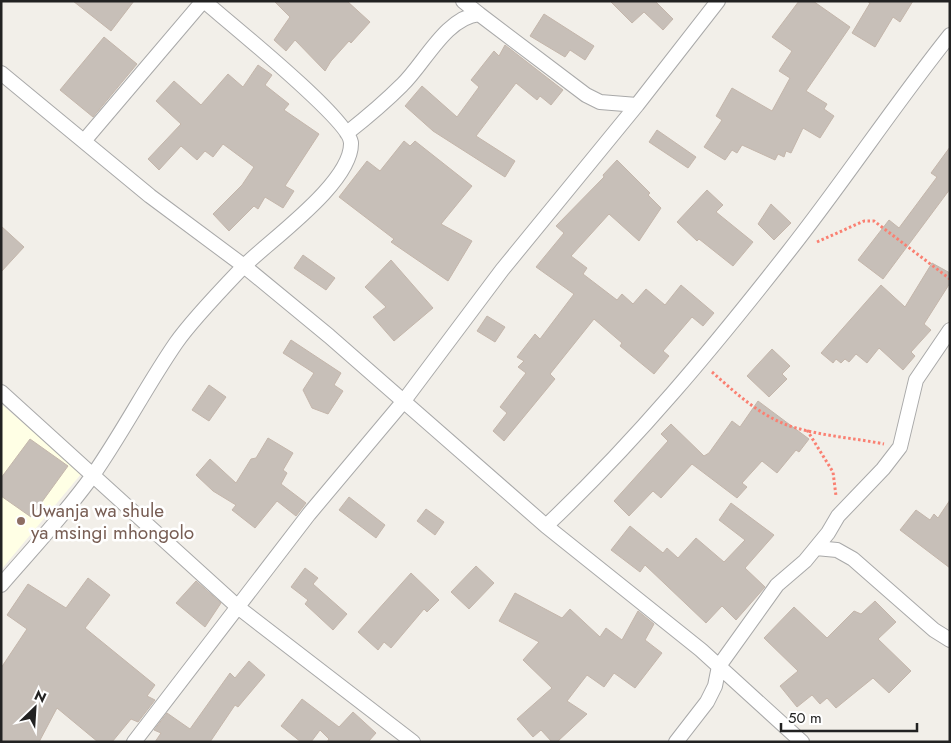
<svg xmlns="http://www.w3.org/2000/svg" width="951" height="743" font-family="Jost,sans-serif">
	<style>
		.education { fill: #ffffe5 }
		.building { fill: #c7bfb8; stroke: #c4b6ab }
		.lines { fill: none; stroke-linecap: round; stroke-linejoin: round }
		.minor-casing { stroke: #a9a9a9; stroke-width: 16 }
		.path { stroke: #fa8072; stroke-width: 3; stroke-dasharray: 2.5 2.5; stroke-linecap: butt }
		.minor { stroke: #fff; stroke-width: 14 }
		.education-dot { fill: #8d6e63; stroke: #fff; stroke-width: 2 }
		.labels { text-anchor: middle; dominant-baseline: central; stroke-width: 5; stroke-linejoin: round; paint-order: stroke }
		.education-label { font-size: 19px; fill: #785e54; stroke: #fff; text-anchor: start }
	</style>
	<rect width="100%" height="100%" fill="#f2efe9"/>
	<!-- education -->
	<path class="education" d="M 1,404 L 82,473 L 1,570 Z"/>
	<!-- building -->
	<path class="building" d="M 73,1 L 134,1 L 111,31 Z
		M 274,1 L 347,1 L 370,22 L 351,43 L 349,41 L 331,61 L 325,71 L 295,40 L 286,51 L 274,40 L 290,17 Z
		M 610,1 L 655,1 L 673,19 L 663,30 L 644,12 L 632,23 Z
		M 799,1 L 813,1 L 850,27 L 806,91 L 827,104 L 824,109 L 834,116 L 820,138 L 803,128 L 791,153 L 786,151 L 784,157 L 778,154 L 775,160 L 742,145 L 737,153 L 732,150 L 725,160 L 704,147 L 722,120 L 716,116 L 732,88 L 772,111 L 790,78 L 779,71 L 792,51 L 772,37 Z
		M 867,1 L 913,1 L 900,22 L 893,17 L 875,47 L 852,33 L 870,3 Z
		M 544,14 L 594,46 L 585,60 L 570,50 L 565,57 L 530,36 Z
		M 104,37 L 137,64 L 93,117 L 60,90 Z
		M 505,45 L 563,90 L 551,105 L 540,96 L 537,100 L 516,83 L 476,136 L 515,161 L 505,177 L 433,131 L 405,106 L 422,86 L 457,117 L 479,87 L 471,80 L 494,51 L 499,56 Z
		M 258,65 L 272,75 L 265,85 L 289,104 L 284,110 L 319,134 L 285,186 L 294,191 L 283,208 L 265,197 L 258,209 L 254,206 L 229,231 L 213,214 L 242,185 L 254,167 L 223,144 L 213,157 L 205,151 L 197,160 L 181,146 L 159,170 L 148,159 L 181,124 L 156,101 L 174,81 L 201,105 L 228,74 L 243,87 Z
		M 657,130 L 696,157 L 688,168 L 649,142 Z
		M 404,141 L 410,146 L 415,141 L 472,186 L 441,224 L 472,241 L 448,281 L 391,242 L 394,239 L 339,197 L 367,161 L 380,171 Z
		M 950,147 L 950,189 L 883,279 L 858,260 L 889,220 L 899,228 L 937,177 L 931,173 Z
		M 617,160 L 650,193 L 648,195 L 661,208 L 639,241 L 609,214 L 571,256 L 587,268 L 583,274 L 617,300 L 622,294 L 633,304 L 646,289 L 665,305 L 681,285 L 714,313 L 703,326 L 692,317 L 663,351 L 669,356 L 654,374 L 620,346 L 622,343 L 594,319 L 550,374 L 555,379 L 504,441 L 493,431 L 507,413 L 500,407 L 526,373 L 518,367 L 524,361 L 517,357 L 535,334 L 540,339 L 574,294 L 536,267 L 564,233 L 556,226 L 604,177 L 603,175 Z
		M 707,190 L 723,205 L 716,212 L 753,242 L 733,266 L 699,239 L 697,241 L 677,222 Z
		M 771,204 L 791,223 L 774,240 L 758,224 Z
		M 1,226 L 24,247 L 1,272 Z
		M 303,255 L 335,278 L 326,290 L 294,268 Z
		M 391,260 L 433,308 L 394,341 L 373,317 L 386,307 L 365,287 Z
		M 932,263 L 950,273 L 950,283 L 924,324 L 931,330 L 911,352 L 915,356 L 903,370 L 879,348 L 867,363 L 856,354 L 849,362 L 845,359 L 841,363 L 836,359 L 833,363 L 821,353 L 881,285 L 905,307 Z
		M 487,316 L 505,327 L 495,342 L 477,331 Z
		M 291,340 L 341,373 L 334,385 L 343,391 L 328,414 L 312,408 L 303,390 L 314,373 L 283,353 Z
		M 772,349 L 790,366 L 782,374 L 787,379 L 769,397 L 747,376 Z
		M 209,385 L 226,397 L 209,421 L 192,410 Z
		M 758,401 L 809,439 L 799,452 L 796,450 L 777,473 L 762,461 L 742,483 L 747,487 L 737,498 L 692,464 L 661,498 L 653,491 L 629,516 L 614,501 L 668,441 L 661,434 L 671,424 L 704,456 L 709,453 L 732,421 L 740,427 Z
		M 268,438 L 293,453 L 283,470 L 287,473 L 281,484 L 306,503 L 296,516 L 277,501 L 255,528 L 232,510 L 236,505 L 213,491 L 196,475 L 210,459 L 236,483 L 251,459 L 256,458 Z
		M 30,439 L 68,466 L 31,517 L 1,496 L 1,478 Z
		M 349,497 L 385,525 L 376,538 L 339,510 Z
		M 950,500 L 950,568 L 900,530 L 916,510 L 930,520 L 934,514 L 938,518 Z
		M 731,503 L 774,535 L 745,568 L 765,587 L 736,620 L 722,606 L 706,623 L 645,565 L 640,572 L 611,550 L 630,526 L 663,553 L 667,548 L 678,558 L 696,538 L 724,562 L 745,540 L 719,520 Z
		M 426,509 L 444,522 L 435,535 L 417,521 Z
		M 476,566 L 494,583 L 469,609 L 451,592 Z
		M 305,568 L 318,578 L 313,584 L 347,614 L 333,630 L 305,604 L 308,600 L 291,587 Z
		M 411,573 L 439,600 L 427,612 L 424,609 L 391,648 L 384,642 L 378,650 L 358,632 Z
		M 88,578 L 110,595 L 85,628 L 155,685 L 147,696 L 155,700 L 138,722 L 131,719 L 112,742 L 98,742 L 57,708 L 39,742 L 1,742 L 1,668 L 27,629 L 7,615 L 28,584 L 66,608 Z
		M 196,581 L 221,603 L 205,627 L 176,603 Z
		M 515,593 L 562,618 L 570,609 L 600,637 L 606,628 L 622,640 L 638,611 L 654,624 L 645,640 L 662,653 L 635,688 L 614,673 L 604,687 L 587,675 L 567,701 L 587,714 L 557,742 L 552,742 L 541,730 L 533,737 L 517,719 L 552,688 L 523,660 L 539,642 L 499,621 Z
		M 875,601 L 896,622 L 878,639 L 911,671 L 889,693 L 873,678 L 836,708 L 827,698 L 820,704 L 812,695 L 797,707 L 780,686 L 798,671 L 764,638 L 794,607 L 827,638 L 854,611 L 861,614 Z
		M 249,661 L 265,675 L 238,707 L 235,705 L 210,742 L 155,742 L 161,733 L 154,730 L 167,713 L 190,729 L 230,673 L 235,678 Z
		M 302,699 L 339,727 L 353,712 L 376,733 L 368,742 L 327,742 L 329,739 L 320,730 L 311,742 L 301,742 L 281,726 Z"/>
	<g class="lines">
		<!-- minor casing -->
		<g class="minor-casing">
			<path id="minor" d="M 463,1 L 479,14
				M 1,73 L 150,196 L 244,266 L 329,336 L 546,526 L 701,650 L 802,742
				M 347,133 C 366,118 385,102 402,85 C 425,63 445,18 479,14 L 586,95 L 600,102 L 637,105
				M 84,141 L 203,1
				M 1,392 L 239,608 L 413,742
				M 546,526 C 636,441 713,348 789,251 C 845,180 894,105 950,35
				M 816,548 L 837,550 L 853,559 L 934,630 L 950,640
				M 1,585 C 32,549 66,513 93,475 C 123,432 147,385 176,343 C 192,320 223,288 243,267 C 270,240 352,183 351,143 C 350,120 227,21 204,1
				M 134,742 L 309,514 L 403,402 L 502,270 L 637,105 L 718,1
				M 676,742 L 707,702 L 715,686 L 719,666 L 777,585 L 805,561 L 828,533 L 838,516 L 883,469 L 900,447 L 916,380 L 950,330"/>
		</g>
		<!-- path -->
		<path class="path" d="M 817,242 L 864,221 L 874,221 L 950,279
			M 712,372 C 737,394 761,417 793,427 C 822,436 854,438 884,444
			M 807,430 L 833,472 L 836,496"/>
		<!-- minor -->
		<use href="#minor" class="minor"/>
	</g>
	<!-- markers -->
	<circle class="education-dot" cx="21" cy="521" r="5"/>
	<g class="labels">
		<!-- education labels -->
		<g class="education-label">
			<text x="31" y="510">Uwanja wa shule<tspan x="31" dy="22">ya msingi mhongolo</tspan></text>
		</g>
	</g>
	<!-- border -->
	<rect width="951" height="743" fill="none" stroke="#222222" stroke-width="5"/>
	<!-- north arrow -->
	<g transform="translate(35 708) rotate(25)" stroke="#ffffff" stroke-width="4" paint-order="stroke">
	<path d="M0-4L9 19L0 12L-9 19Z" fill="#222222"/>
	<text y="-8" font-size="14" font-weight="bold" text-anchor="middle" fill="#222222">N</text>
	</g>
	<!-- scale -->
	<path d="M781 723v8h136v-8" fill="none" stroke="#222222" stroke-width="2.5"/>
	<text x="788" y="723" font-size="15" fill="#222222" stroke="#ffffff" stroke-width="4" paint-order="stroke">50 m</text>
</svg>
